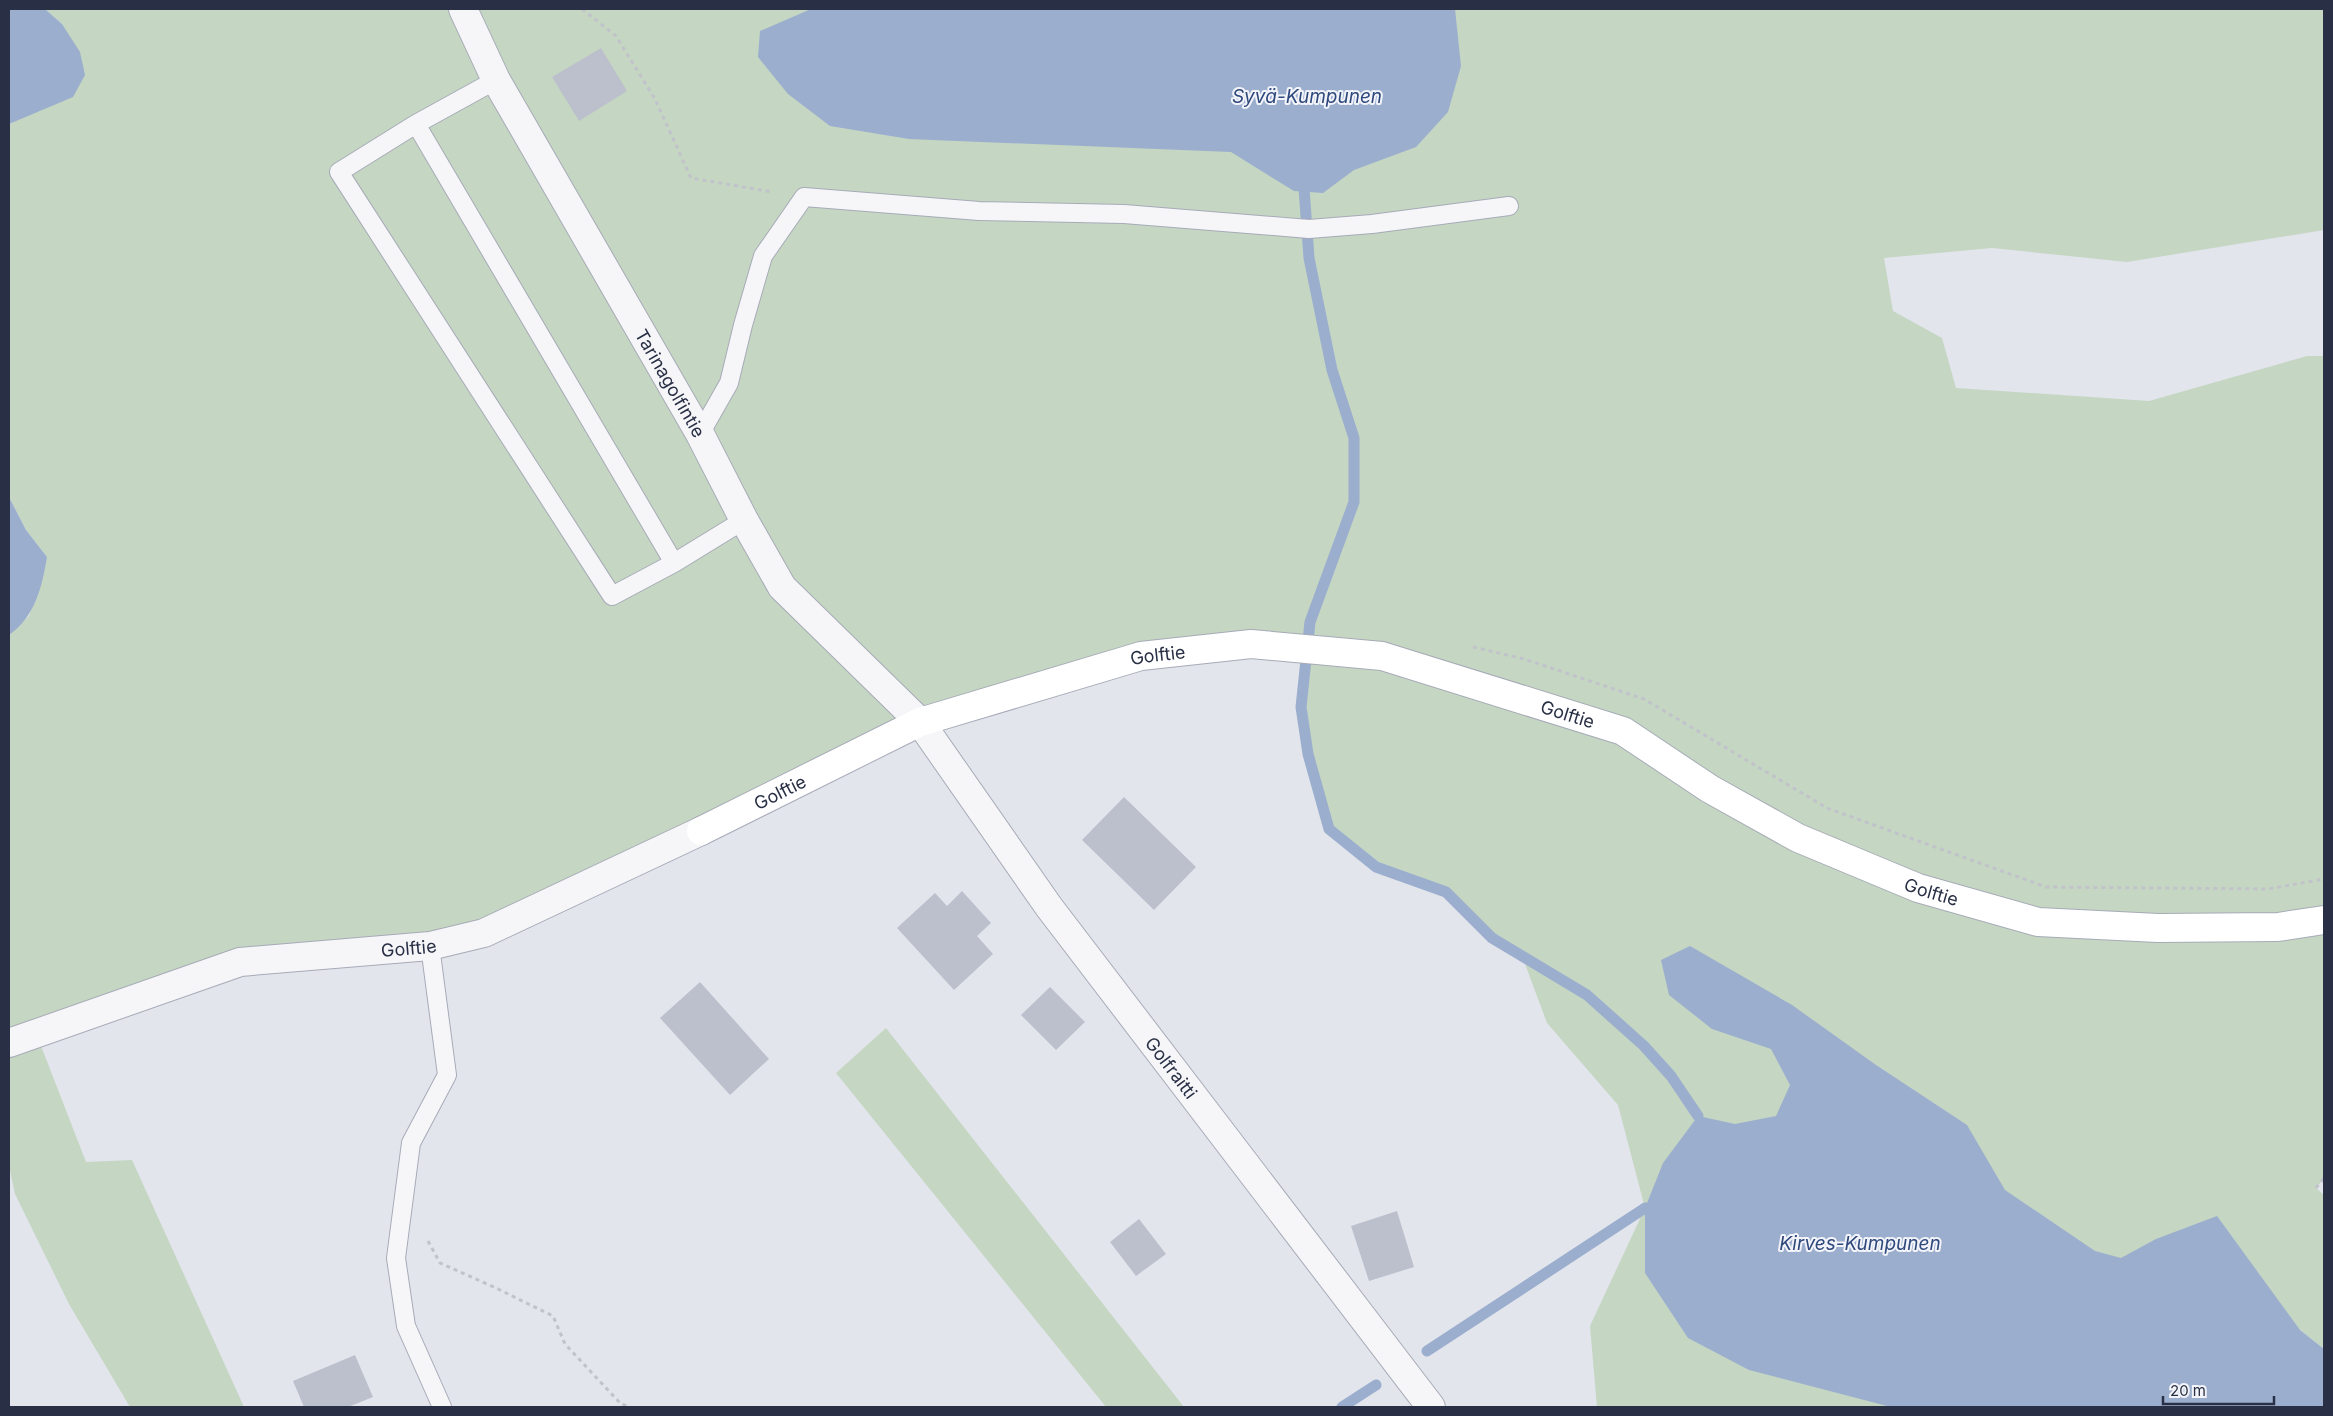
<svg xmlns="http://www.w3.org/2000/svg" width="2333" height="1416" font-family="Inter,sans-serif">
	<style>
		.green { fill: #c5d6c3 }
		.water { fill: #9baece }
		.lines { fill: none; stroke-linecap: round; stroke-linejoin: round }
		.stream { stroke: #9baece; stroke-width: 11 }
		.building { fill: #bcc0cc }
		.lane-casing { stroke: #a7abb7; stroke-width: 20 }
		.street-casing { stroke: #a7abb7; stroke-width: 30 }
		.secondary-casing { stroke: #a7abb7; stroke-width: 30 }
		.path { stroke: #c1c3ca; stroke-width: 3; stroke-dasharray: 4 4; stroke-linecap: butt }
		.lane { stroke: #f6f6f9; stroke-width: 18 }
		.street { stroke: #f6f6f9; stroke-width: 28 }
		.secondary { stroke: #fff; stroke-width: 28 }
		.labels { text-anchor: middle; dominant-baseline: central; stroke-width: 4; stroke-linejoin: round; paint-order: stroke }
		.street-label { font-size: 18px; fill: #293045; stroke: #f2f4f9 }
		.water-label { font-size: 19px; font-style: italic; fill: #2f497d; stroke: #f2f4f9 }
	</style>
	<rect width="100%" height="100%" fill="#e2e5ec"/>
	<!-- green -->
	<path class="green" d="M 45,9 L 2324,9 L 2324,230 L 2127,262 L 1992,248 L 1884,258 L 1893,311 L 1942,338 L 1956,388 L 2149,401 L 2307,356 L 2324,356 L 2324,1178 L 2316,1188 L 2324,1195 L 2324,1349 L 2300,1330 L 2252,1407 L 1597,1407 L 1590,1326 L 1645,1208 L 1618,1105 L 1547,1023 L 1522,956 L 1478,924 L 1446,892 L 1376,867 L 1329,829 L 1308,754 L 1301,707 L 1308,649 L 1251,644 L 920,722 L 484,933 L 240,962 L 36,1033 L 86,1162 L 132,1160 L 244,1407 L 130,1407 L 69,1304 L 15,1194 L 9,1166 L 9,635 L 29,616 L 47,557 L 26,530 L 9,497 L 9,124 L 20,118 L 62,24 Z
		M 886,1028 L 1184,1407 L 1106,1407 L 836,1073 Z"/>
	<!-- water -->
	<path class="water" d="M 9,9 L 45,9 L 62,24 L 80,52 L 85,75 L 73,97 L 9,124 Z
		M 811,9 L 1455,9 L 1461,66 L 1448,112 L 1416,147 L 1354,170 L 1323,193 L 1294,191 L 1231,152 L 909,139 L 830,126 L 788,94 L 758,57 L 760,31 Z
		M 9,497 L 26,530 L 47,557 C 42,587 35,617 9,635 Z
		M 1690,946 L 1792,1005 L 1876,1065 L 1967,1125 L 2005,1190 L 2095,1251 L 2121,1258 L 2156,1239 L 2217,1216 L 2300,1330 L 2324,1349 L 2324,1407 L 1891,1407 L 1749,1370 L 1688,1338 L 1645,1273 L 1645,1208 L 1663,1163 L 1698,1116 L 1735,1124 L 1776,1116 L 1790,1085 L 1771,1049 L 1712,1029 L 1669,995 L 1661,960 Z"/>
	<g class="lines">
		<!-- stream -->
		<path class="stream" d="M 1304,188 L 1309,258 L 1332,370 L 1354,438 L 1354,502 L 1310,622 L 1301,707 L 1308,754 L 1329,829 L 1376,867 L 1446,892 L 1492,938 L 1587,995 L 1644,1046 L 1671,1076 L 1698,1116
			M 1427,1351 L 1645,1208
			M 1342,1407 L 1376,1385"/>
	</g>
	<!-- building -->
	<path class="building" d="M 601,48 L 627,91 L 579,121 L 552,77 Z
		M 1124,797 L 1196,867 L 1154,910 L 1082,840 Z
		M 962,891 L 991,923 L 977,936 L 993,954 L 954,990 L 897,928 L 935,893 L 947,906 Z
		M 700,982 L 769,1059 L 730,1095 L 660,1018 Z
		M 1050,987 L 1085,1022 L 1056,1050 L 1021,1015 Z
		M 1397,1211 L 1414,1267 L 1369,1281 L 1351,1226 Z
		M 1139,1219 L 1166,1254 L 1136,1276 L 1110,1242 Z
		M 355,1355 L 373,1397 L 348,1407 L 304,1407 L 293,1381 Z"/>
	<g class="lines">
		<!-- lane casing -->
		<g class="lane-casing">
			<path id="lane" d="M 496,80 L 416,124 L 674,563 L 744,520
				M 416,124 L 339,172 L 612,596 L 674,563
				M 700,434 L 729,383 L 743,325 L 763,256 L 804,197 L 979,211 L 1124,214 L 1309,229 L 1372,224 L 1509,206
				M 430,946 L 447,1075 L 411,1143 L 396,1258 L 406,1326 L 442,1407"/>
		</g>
		<!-- street casing -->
		<g class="street-casing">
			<g id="street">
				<path id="s1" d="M 463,9 L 496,80 L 700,434 L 744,520 L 782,587 L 920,722 L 1049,907 L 1431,1407"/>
				<path id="s2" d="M 9,1043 L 240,962 L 430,946 L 484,933 L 701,831"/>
			</g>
		</g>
		<!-- secondary casing -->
		<g class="secondary-casing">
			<g id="secondary">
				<path id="s3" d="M 701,831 L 920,722 L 1141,656 L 1251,644 L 1382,656 L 1623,731 L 1710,789 L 1798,838 L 1918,888 L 2038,922 L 2158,928 L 2278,927 L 2324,920"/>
			</g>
		</g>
		<!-- path -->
		<path class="path" d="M 582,9 L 616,36 L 655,99 L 691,178 L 773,192
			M 1473,647 L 1524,659 L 1644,699 L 1827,808 L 2046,887 L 2268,889 L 2324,879
			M 2316,1188 L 2324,1178
			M 428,1241 L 440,1263 L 496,1288 L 553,1316 L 565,1344 L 621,1404 L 630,1407"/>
		<!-- lane -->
		<use href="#lane" class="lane"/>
		<!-- street -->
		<use href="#street" class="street"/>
		<!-- secondary -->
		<use href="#secondary" class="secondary"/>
	</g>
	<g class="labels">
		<!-- street labels -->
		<g class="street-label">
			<text stroke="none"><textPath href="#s1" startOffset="428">Tarinagolfintie</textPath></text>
			<text stroke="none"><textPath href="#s3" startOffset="492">Golftie</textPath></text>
			<text stroke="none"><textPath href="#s3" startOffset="912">Golftie</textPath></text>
			<text stroke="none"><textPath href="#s3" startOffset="88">Golftie</textPath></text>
			<text stroke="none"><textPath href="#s3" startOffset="1319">Golftie</textPath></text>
			<text stroke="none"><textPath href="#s2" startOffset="414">Golftie</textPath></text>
			<text stroke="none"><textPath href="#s1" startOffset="1281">Golfraitti</textPath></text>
		</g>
		<!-- water labels -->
		<g class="water-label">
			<text x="1307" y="96">Syvä-Kumpunen</text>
			<text x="1860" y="1243">Kirves-Kumpunen</text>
		</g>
	</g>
	<!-- border -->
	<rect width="2333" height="1416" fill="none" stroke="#293045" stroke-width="20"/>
	<!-- scale -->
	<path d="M2163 1396v8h111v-8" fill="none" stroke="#293045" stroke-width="2.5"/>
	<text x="2170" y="1396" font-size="15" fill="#293045" stroke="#f2f4f9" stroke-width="4" paint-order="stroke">20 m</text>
</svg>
